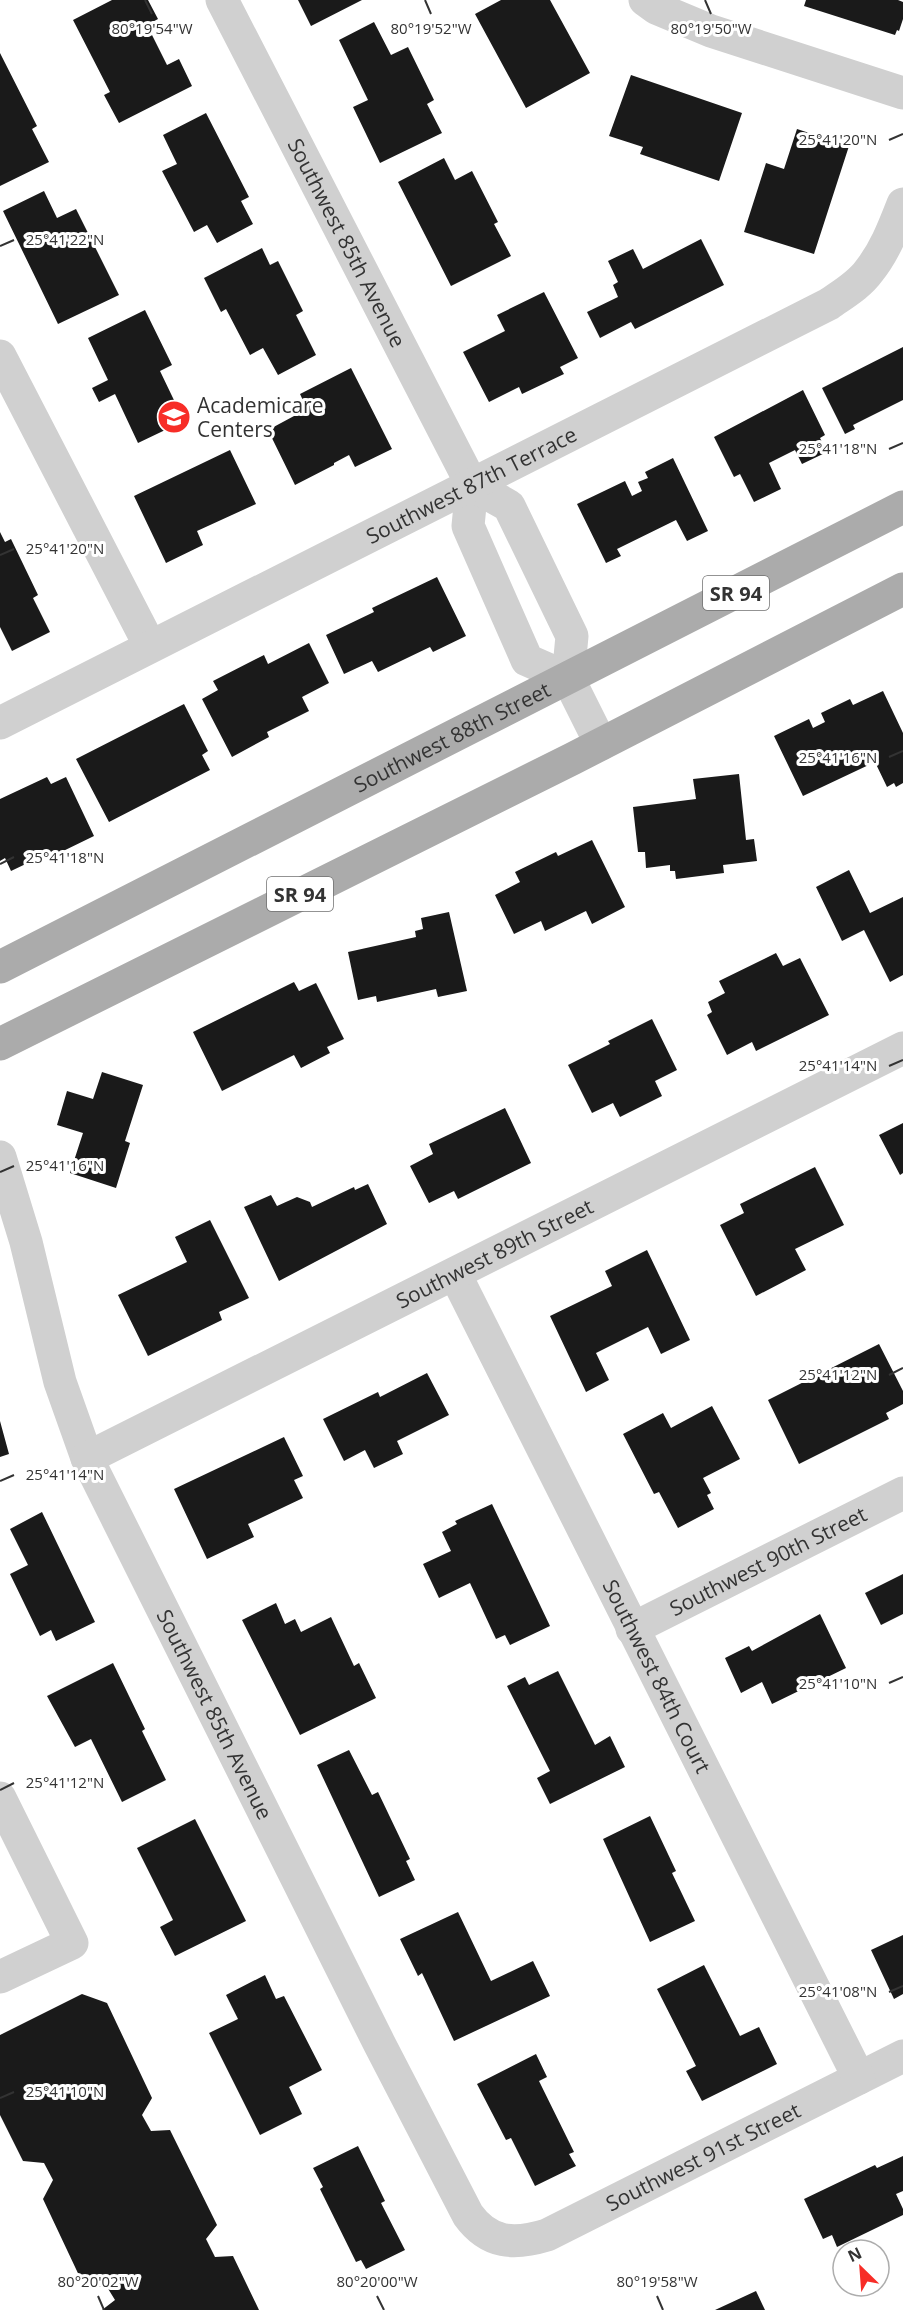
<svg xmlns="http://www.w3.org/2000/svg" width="903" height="2310" font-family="'Open Sans',sans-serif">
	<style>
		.building { fill: #1a1a1a }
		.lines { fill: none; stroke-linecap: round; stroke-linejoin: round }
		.minor { stroke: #d0d0d0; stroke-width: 33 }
		.major { stroke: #ababab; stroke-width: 33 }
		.ticks { fill: none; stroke: #333; stroke-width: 2 }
		.labels { text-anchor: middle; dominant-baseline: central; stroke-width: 6; stroke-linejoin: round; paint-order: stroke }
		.shield { fill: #fff; stroke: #707070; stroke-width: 1.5 }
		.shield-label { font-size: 20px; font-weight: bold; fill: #333 }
		.street-label { font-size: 21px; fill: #333; stroke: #fff }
		.poi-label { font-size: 21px; fill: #333; stroke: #fff; text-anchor: start }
		.ticks-label { font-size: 15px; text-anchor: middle; fill: #333; stroke: #fff; stroke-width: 6; stroke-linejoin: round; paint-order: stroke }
	</style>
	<rect width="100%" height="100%" fill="#fff"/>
	<!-- building -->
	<path class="building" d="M 112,0 L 148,0 L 158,19 L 147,25 L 167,65 L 179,59 L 192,86 L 119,123 L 104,95 L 110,92 L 73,20 Z
		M 298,0 L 362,0 L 311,26 Z
		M 501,0 L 550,0 L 590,73 L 526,108 L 475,14 Z
		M 806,0 L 898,0 L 903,2 L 903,19 L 899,31 L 897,30 L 895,35 L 804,6 Z
		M 374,22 L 391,55 L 408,47 L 434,100 L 427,104 L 442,133 L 380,163 L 353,107 L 368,100 L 339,40 Z
		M 0,53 L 37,126 L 32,129 L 49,162 L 0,186 Z
		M 631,75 L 742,113 L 719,181 L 640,154 L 643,147 L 609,136 Z
		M 206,113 L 249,197 L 241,201 L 253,224 L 217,243 L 207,225 L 194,232 L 162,171 L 177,164 L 163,135 Z
		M 797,129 L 849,146 L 814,254 L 744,232 L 766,163 L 784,169 Z
		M 444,158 L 455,180 L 472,171 L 498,222 L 494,224 L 511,256 L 451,286 L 398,182 Z
		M 44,191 L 57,218 L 76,209 L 119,295 L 58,324 L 3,211 Z
		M 701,239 L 724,285 L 635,329 L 631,322 L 600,338 L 587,312 L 618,297 L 613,285 L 618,282 L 608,261 L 633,249 L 643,269 Z
		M 262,248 L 270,265 L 278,261 L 303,311 L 296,315 L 316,355 L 278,375 L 263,348 L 250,355 L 226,309 L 221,312 L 204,278 Z
		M 544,292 L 578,358 L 560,367 L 564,374 L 522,394 L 519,387 L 489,402 L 463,352 L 505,331 L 497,315 Z
		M 145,310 L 172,365 L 160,371 L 184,421 L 138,443 L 115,394 L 99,402 L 92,388 L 108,380 L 88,338 Z
		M 903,347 L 903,400 L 853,425 L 855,429 L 845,434 L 822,388 Z
		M 351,368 L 392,449 L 355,467 L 349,455 L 334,463 L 334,465 L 295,485 L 268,430 L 307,409 L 300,394 Z
		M 803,390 L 825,435 L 820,438 L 827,452 L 802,464 L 795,450 L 769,463 L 781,489 L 754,502 L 740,474 L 734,477 L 714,437 Z
		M 230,450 L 256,504 L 197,531 L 203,545 L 166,563 L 134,496 Z
		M 673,458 L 708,531 L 687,541 L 676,520 L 617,549 L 621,556 L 606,563 L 577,504 L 625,481 L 632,496 L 642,491 L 638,482 L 648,478 L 645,472 Z
		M 0,532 L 5,542 L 11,539 L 38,595 L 33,598 L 50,632 L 12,651 L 0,627 Z
		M 437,577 L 466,636 L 433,652 L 430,647 L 378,672 L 372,661 L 344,674 L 326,635 L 374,612 L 372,608 Z
		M 309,643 L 329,683 L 302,697 L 309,711 L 267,732 L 269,737 L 232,757 L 202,699 L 218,690 L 213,681 L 264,655 L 268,664 Z
		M 883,691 L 903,733 L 903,783 L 896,787 L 894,783 L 887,787 L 875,762 L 803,796 L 774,736 L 809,719 L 813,728 L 825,722 L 821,713 L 850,699 L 853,705 Z
		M 184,704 L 208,751 L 202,755 L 210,770 L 109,822 L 76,759 Z
		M 739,774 L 746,840 L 754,839 L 757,861 L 723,865 L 724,873 L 676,879 L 675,871 L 670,871 L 670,865 L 646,868 L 645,852 L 638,852 L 633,807 L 696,799 L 693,779 Z
		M 47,777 L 51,784 L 66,777 L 94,836 L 55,855 L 53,851 L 11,871 L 5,858 L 0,861 L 0,799 Z
		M 592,840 L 625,907 L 592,924 L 586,911 L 545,931 L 541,921 L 514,934 L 495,895 L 520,882 L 515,872 L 556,852 L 558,856 Z
		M 849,870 L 870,913 L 903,897 L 903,975 L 890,982 L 864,930 L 842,941 L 816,887 Z
		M 449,912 L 467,991 L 438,997 L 436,989 L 377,1002 L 376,996 L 358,1000 L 348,952 L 416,937 L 415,931 L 423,929 L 421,918 Z
		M 776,953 L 783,966 L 800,958 L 829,1015 L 756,1051 L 752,1042 L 727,1055 L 707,1015 L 712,1012 L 708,1002 L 725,993 L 719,981 Z
		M 294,982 L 299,991 L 316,983 L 344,1039 L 327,1047 L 330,1053 L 301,1068 L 294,1055 L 222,1091 L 193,1032 Z
		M 652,1019 L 677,1070 L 655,1081 L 662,1096 L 620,1117 L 613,1103 L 592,1113 L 568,1065 L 610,1044 L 608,1041 Z
		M 102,1072 L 143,1085 L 125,1141 L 130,1143 L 116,1188 L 70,1173 L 83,1133 L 57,1125 L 67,1091 L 93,1099 Z
		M 505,1108 L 531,1163 L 458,1199 L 454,1191 L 429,1203 L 410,1166 L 433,1154 L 429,1144 Z
		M 903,1123 L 903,1173 L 900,1175 L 879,1135 Z
		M 815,1167 L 844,1225 L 795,1249 L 806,1270 L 756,1296 L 720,1225 L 744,1213 L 740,1204 Z
		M 368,1184 L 387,1224 L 279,1281 L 244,1207 L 271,1195 L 277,1206 L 297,1197 L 310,1202 L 312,1207 L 354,1187 L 355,1190 Z
		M 210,1220 L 249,1298 L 219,1312 L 222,1320 L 148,1356 L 118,1295 L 187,1262 L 175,1237 Z
		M 647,1250 L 690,1340 L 661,1354 L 648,1327 L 596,1353 L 609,1380 L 586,1392 L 550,1316 L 612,1286 L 605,1271 Z
		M 879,1344 L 903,1391 L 903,1404 L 886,1413 L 889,1419 L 799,1464 L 768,1400 Z
		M 427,1373 L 449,1415 L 397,1441 L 403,1454 L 374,1468 L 365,1450 L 344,1461 L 323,1419 L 378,1392 L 380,1397 Z
		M 712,1406 L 740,1459 L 703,1478 L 711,1493 L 707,1495 L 714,1509 L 678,1528 L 659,1492 L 654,1494 L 623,1434 L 663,1413 L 671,1428 Z
		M 0,1421 L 9,1454 L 0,1457 Z
		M 284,1437 L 303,1476 L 294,1480 L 303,1498 L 248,1524 L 254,1537 L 207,1559 L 174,1489 Z
		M 492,1504 L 550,1626 L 510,1645 L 505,1635 L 496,1639 L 470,1583 L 439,1598 L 423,1564 L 451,1551 L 442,1532 L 457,1524 L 455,1521 Z
		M 42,1512 L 95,1622 L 56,1641 L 51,1630 L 40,1636 L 10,1574 L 28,1565 L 10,1529 Z
		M 903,1574 L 903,1614 L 881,1625 L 865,1593 Z
		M 276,1603 L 285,1624 L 295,1619 L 301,1632 L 331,1617 L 354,1666 L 359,1663 L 376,1698 L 300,1735 L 242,1620 Z
		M 820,1614 L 846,1668 L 772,1704 L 762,1682 L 741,1693 L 725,1658 L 749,1646 L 752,1651 Z
		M 113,1663 L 145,1729 L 142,1731 L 166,1780 L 122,1802 L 91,1739 L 75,1747 L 47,1696 Z
		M 558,1671 L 595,1745 L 610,1736 L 625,1767 L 550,1804 L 537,1778 L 550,1771 L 507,1686 L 525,1677 L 529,1685 Z
		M 349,1750 L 372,1795 L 378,1792 L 410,1859 L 406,1861 L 415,1880 L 379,1897 L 317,1765 Z
		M 650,1816 L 676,1871 L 672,1873 L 695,1921 L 650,1942 L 603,1839 Z
		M 195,1819 L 246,1921 L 175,1956 L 160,1927 L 173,1920 L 137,1848 Z
		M 458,1912 L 491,1981 L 533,1961 L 550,1996 L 454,2041 L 422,1973 L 418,1976 L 400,1939 Z
		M 903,1935 L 903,1994 L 894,1999 L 871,1950 Z
		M 704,1965 L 740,2036 L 759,2027 L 777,2064 L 702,2101 L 686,2071 L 696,2066 L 657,1989 Z
		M 265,1975 L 276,1999 L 284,1996 L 322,2070 L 289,2087 L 302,2114 L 260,2135 L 209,2033 L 238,2019 L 226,1995 Z
		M 82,1994 L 107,2003 L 152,2098 L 142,2115 L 151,2131 L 170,2130 L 217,2225 L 206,2239 L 215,2257 L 233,2256 L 259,2310 L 102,2310 L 115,2300 L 107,2287 L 84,2286 L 43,2199 L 53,2180 L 44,2163 L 23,2161 L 0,2115 L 0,2035 Z
		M 536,2054 L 547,2077 L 539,2081 L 574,2152 L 569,2154 L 576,2166 L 535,2186 L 511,2138 L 506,2140 L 477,2084 Z
		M 358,2146 L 385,2201 L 381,2203 L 405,2250 L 366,2269 L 361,2260 L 356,2262 L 320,2189 L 323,2187 L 313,2168 Z
		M 903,2156 L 903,2191 L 896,2194 L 903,2209 L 903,2215 L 837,2247 L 832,2235 L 823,2239 L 804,2199 L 875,2165 L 877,2168 Z
		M 756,2291 L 765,2310 L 715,2310 Z"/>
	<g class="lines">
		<!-- minor -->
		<g class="minor">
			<path id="s1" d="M 222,0 L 472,485 L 468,526 L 527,660 L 568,678"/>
			<path d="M 645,0 L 656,8 L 711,31 L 903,93"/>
			<path d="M 0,356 L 150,646"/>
			<path d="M 472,485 L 509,506 L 572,636 L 568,678 L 601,744"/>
			<path id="s2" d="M 0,723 L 829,304 C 843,294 859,285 869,271 C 885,251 894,227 903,204"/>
			<path id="s3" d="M 0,1157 L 26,1242 L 60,1382 L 87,1458 L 379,2043 L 468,2215 C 489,2244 514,2245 547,2235 L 903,2056"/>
			<path id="s4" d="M 455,1274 L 859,2078"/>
			<path id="s5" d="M 87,1458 L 903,1048"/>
			<path id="s6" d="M 632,1629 L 903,1493"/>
			<path d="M 0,1798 L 72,1943 L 0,1977"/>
		</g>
		<!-- major -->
		<g class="major">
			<path id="s7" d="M 0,967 L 903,507"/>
			<path d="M 0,1044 L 572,759 L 903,589"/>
		</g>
	</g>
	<!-- ticks -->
	<path class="ticks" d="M 145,0 L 152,14M 425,0 L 431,14M 705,0 L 711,14M 889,140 L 903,134M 0,246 L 14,240M 889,449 L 903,443M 0,555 L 14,549M 889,757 L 903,751M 0,864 L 14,857M 889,1066 L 903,1060M 0,1172 L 14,1166M 889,1375 L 903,1368M 0,1481 L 14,1475M 889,1683 L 903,1677M 0,1790 L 14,1783M 889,1992 L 903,1986M 0,2098 L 14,2092M 98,2296 L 104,2310M 377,2296 L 384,2310M 657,2296 L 663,2310"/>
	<!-- icons -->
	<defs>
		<g id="school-disc" transform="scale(1.725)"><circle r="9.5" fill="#f72d27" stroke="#fff"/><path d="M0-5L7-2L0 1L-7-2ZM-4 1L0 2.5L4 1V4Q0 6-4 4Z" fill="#fff"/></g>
	</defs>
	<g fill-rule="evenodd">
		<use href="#school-disc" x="174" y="417"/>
	</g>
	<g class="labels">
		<!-- shield labels -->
		<g class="shield">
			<rect x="703" y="576" width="66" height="34" rx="4.5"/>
			<rect x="267" y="877" width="66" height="34" rx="4.5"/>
		</g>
		<g class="shield-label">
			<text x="736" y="593">SR 94</text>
			<text x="300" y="894">SR 94</text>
		</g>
		<!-- street labels -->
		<g class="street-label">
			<text stroke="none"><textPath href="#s1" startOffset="273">Southwest 85th Avenue</textPath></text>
			<text stroke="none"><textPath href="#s2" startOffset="528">Southwest 87th Terrace</textPath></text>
			<text stroke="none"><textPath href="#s7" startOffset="507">Southwest 88th Street</textPath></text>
			<text stroke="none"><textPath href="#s5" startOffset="456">Southwest 89th Street</textPath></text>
			<text stroke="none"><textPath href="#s6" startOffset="152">Southwest 90th Street</textPath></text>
			<text stroke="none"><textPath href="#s4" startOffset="450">Southwest 84th Court</textPath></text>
			<text stroke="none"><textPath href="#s3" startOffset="600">Southwest 85th Avenue</textPath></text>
			<text stroke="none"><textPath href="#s3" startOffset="1424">Southwest 91st Street</textPath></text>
		</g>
		<!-- poi labels -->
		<g class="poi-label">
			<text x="197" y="405">Academicare<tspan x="197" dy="24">Centers</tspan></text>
		</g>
	</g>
	<g class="ticks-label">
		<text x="152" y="34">80°19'54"W</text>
		<text x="431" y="34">80°19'52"W</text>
		<text x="711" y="34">80°19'50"W</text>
		<text x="838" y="145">25°41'20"N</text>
		<text x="65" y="245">25°41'22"N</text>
		<text x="838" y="454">25°41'18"N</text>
		<text x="65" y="554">25°41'20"N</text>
		<text x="838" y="763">25°41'16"N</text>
		<text x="65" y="863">25°41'18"N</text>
		<text x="838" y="1071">25°41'14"N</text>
		<text x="65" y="1171">25°41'16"N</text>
		<text x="838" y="1380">25°41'12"N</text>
		<text x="65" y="1480">25°41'14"N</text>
		<text x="838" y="1689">25°41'10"N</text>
		<text x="65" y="1788">25°41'12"N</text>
		<text x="838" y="1997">25°41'08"N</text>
		<text x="65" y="2097">25°41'10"N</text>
		<text x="98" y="2287">80°20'02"W</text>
		<text x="377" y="2287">80°20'00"W</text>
		<text x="657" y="2287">80°19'58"W</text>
	</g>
	<!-- north arrow -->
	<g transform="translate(861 2268) rotate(335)"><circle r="28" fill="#ffffff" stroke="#adadad" stroke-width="1.5"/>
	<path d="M0-4.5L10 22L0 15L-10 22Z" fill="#f72d27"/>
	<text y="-9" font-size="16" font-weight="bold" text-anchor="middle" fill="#333333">N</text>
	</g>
</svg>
